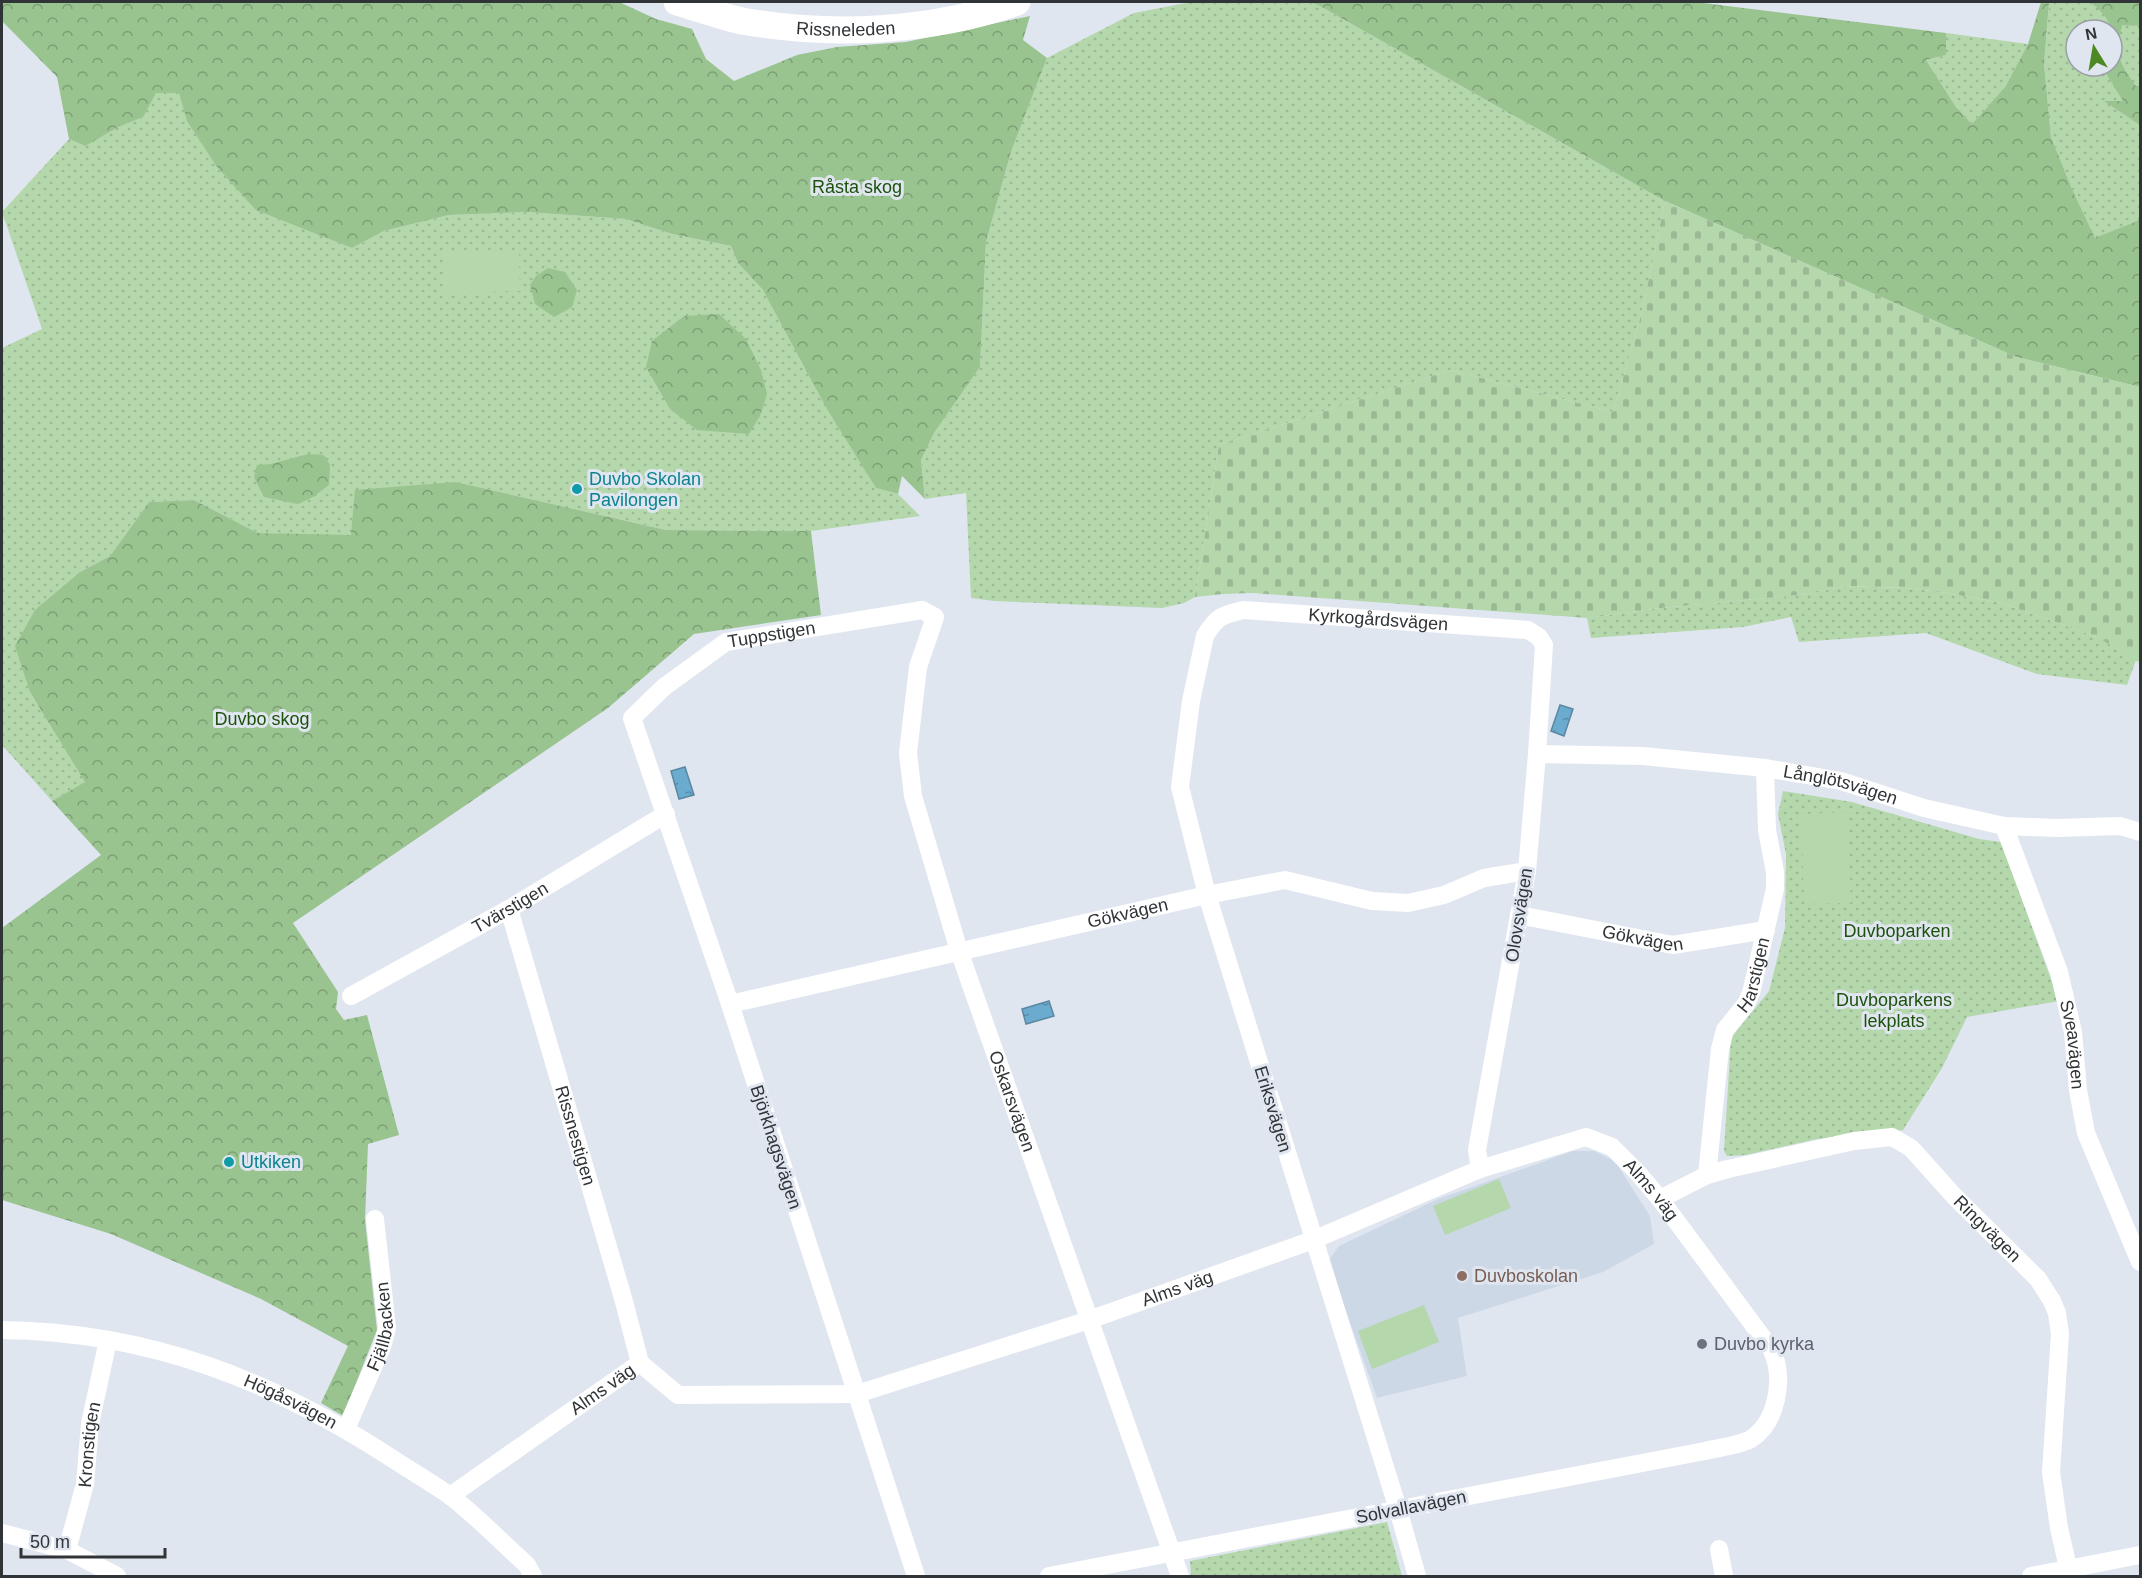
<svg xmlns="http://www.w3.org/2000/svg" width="2142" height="1578" font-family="Helvetica,sans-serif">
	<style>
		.built { fill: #cdd8e7 }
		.green { fill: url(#green-dots); fill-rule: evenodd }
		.forest { fill: url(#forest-crowns) }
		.cemetery { fill: url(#cemetery-stones) }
		.pitch { fill: #b4d7ab }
		.water { fill: url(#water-ripples); stroke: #5a87a1; stroke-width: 1.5 }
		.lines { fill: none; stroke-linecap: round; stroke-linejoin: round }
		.street { stroke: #fff; stroke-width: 18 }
		.secondary { stroke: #fff; stroke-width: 27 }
		.culture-dot { fill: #0f9aa8; stroke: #e0e6f0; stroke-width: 2 }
		.education-dot { fill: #8d6e63; stroke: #e0e6f0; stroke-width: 2 }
		.worship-dot { fill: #6b7280; stroke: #e0e6f0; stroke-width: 2 }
		.labels { text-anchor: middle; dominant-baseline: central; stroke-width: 6; stroke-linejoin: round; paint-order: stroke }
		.street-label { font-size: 18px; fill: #313437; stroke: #e0e6f0 }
		.park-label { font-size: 18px; fill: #1c520b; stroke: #e0e6f0 }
		.culture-label { font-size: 18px; fill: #0d838f; stroke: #e0e6f0; text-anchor: start }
		.education-label { font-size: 18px; fill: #785e54; stroke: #e0e6f0; text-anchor: start }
		.worship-label { font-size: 18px; fill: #5b616d; stroke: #e0e6f0; text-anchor: start }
	</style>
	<defs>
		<pattern id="green-dots" width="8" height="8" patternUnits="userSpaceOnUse" patternTransform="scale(1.5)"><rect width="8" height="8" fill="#b4d7ab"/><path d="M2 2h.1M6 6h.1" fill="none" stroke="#9bb994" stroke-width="1.8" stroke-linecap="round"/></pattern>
		<pattern id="forest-crowns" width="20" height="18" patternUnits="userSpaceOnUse" patternTransform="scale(1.5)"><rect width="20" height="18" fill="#99c38f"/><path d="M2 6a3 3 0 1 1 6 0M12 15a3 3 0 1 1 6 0" fill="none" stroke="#7d9f76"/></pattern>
		<pattern id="cemetery-stones" width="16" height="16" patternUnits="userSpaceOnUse" patternTransform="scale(1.5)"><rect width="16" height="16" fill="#b4d7ab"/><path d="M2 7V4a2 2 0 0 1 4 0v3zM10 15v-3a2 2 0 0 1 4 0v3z" fill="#9bb994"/></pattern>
		<pattern id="water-ripples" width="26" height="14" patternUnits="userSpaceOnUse" patternTransform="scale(1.5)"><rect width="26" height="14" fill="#6babcf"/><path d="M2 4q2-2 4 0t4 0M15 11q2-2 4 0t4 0" fill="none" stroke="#598ca9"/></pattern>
	</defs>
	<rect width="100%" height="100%" fill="#e0e6f0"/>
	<!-- built -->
	<path class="built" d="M 1573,1151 L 1594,1151 L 1615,1161 L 1650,1216 L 1654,1244 L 1603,1272 L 1458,1318 L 1467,1376 L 1377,1398 L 1328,1261 L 1339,1246 L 1438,1199 Z"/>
	<!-- green -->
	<path class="green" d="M 1191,2 L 1309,2 L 1318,5 L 1665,201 L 1642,312 L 1613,412 L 1450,370 L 1219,445 L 1195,597 L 1184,603 L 1162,608 L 994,601 L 971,598 L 966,493 L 925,499 L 921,460 L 934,433 L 980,367 L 986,242 L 1011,152 L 1047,58 L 1134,13 Z
		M 2049,2 L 2140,2 L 2140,220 L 2095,239 L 2072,189 L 2051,137 L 2044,64 ZM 2076,30 L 2112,30 L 2112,66 L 2076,66 Z
		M 1946,33 L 2028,44 L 2005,87 L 1972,124 L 1956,107 L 1926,60 L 1946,55 Z
		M 173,64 L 217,167 L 256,209 L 352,248 L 384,231 L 449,215 L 527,212 L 626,219 L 672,234 L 731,246 L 738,263 L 763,290 L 876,488 L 898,494 L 920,516 L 811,531 L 666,530 L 456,482 L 351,535 L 307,535 L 258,533 L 194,500 L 149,502 L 110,556 L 80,572 L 30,692 L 86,782 L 52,801 L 2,745 L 2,348 L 42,329 L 2,212 L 69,139 L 85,146 Z
		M 1844,586 L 1905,588 L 1941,592 L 2002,603 L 2097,637 L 2136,660 L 2127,685 L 2037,674 L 1926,633 L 1799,642 L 1791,617 L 1743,627 L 1591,638 L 1587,618 L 1661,608 L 1809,594 Z
		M 1783,791 L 1852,802 L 1979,839 L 2001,842 L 2059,1001 L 1967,1017 L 1942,1068 L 1903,1130 L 1817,1139 L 1746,1155 L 1727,1156 L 1724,1151 L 1731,1038 L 1769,991 L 1785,928 L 1786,854 L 1778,814 Z
		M 1387,1522 L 1402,1576 L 1191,1575 L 1190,1561 Z"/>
	<!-- forest -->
	<path class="forest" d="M 2,2 L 619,2 L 656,19 L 692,29 L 706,59 L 734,81 L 797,55 L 837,47 L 906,42 L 1030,16 L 1023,40 L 1047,58 L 1011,152 L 986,242 L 980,367 L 934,433 L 921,460 L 925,499 L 902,476 L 898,494 L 876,488 L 827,409 L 763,290 L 738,263 L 731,246 L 672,234 L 626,219 L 527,212 L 449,215 L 384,231 L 352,248 L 256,210 L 217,167 L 187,121 L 179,93 L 156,93 L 143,117 L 118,127 L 85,146 L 69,139 L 57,77 L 2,21 Z
		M 1309,2 L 1695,2 L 1946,33 L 1946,55 L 1926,60 L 1956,107 L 1972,124 L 2005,87 L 2028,44 L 2041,2 L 2049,2 L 2044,64 L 2051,137 L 2072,189 L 2095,238 L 2140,220 L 2140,387 L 2016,357 L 1665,201 L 1318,5 Z
		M 2090,2 L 2140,2 L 2140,26 L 2122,25 C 2115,54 2118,62 2136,86 L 2140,87 L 2140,125 L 2104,101 L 2123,101 L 2102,67 L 2112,66 C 2112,35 2117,22 2090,2 Z
		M 548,268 L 565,272 L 577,290 L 572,307 L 554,317 L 535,304 L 530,285 L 536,276 Z
		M 719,314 L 746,339 L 761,370 L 767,394 L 760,416 L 749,434 L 697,430 L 670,409 L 646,367 L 652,341 L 684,316 Z
		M 308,454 L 324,455 L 330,465 L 329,485 L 313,497 L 298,504 L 264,497 L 254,477 L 257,465 L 271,464 Z
		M 456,482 L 666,530 L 811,531 L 821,615 L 694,634 L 608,708 L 293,923 L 338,992 L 336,1009 L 344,1020 L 367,1015 L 399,1135 L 368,1144 L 365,1220 L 377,1330 L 343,1416 L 321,1403 L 348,1346 L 261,1299 L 111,1234 L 2,1200 L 2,928 L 101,855 L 52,801 L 85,782 L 30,692 L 15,646 L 35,610 L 80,572 L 110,556 L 149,502 L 194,500 L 258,533 L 351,535 L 355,490 Z"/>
	<!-- cemetery -->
	<path class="cemetery" d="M 1665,201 L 2016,357 L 2140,387 L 2140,663 L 2097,637 L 2002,603 L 1941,592 L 1905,588 L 1844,586 L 1809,594 L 1661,608 L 1587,618 L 1252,593 L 1223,594 L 1195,597 L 1219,445 L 1450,370 L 1613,412 L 1642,312 Z"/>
	<!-- pitch -->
	<path class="pitch" d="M 519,250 L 520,291 L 444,293 L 443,251 Z
		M 1848,812 L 1851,903 L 1804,904 L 1801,814 Z
		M 1499,1179 L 1511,1208 L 1445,1235 L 1433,1206 Z
		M 1424,1305 L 1439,1342 L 1372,1369 L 1358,1331 Z"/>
	<!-- water -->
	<path class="water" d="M 1560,705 L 1573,709 L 1564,736 L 1551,731 Z
		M 685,767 L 694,795 L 679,799 L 671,771 Z
		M 1049,1001 L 1054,1016 L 1026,1024 L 1022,1009 Z"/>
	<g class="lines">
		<!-- street -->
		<g class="street">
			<path id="s1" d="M 1537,754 L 1643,756 L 1765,768 L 1841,781 L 1924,808 L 2004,826 L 2057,828 L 2120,826 L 2140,832"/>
			<path id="s2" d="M 2004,826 L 2059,972 L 2073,1032 L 2078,1090 L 2086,1133 L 2140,1262"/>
			<path id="s3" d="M 509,909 L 623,1298 L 640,1363"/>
			<path id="s4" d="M 1519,915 L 1673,945 L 1766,930"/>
			<path id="s5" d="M 351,996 L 509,909 L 666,814"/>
			<path id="s6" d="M 730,1004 L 1207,895 L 1285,880 L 1372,901 L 1408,903 L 1444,895 L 1484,878 L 1527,871"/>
			<path id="s7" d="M 1707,1175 L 1720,1049 L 1725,1030 L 1746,1004 L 1751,993 L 1775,889 L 1775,872 L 1767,830 L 1765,768"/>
			<path id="s8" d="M 1660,1199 L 1707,1175 L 1728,1169 L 1854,1141 L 1892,1137 L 1911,1148 L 1954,1196 L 2038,1279 L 2052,1301 L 2057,1313 L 2060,1334 L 2051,1472 L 2059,1528 L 2070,1576"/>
			<path id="s9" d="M 2,1330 C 151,1332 272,1380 396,1461 C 413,1472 432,1483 449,1495 C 477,1516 501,1542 527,1565 L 533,1576"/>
			<path id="s10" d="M 346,1429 L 382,1347 L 387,1328 L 375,1219"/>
			<path id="s11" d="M 450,1496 L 640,1363 L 678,1395 L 857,1394 L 1089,1320 L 1313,1240 L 1480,1169 L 1586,1137 L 1612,1147 L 1638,1173 L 1660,1199 L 1760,1334 C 1764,1340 1770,1346 1773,1353 C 1784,1380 1777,1422 1751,1439 C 1741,1445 1717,1448 1705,1451 L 1049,1576"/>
			<path d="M 2,1533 L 67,1550 L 117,1576"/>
			<path d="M 1719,1549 L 1724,1576"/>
			<path id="s12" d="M 67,1550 L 85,1484 L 90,1424 L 108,1340"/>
			<path id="s13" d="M 916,1576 L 730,1004 L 632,718 L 664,687 L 726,642 L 922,610 L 935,617 L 918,667 L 908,753 L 913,796 L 959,951 L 1180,1576"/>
			<path id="s14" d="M 1417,1576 L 1398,1509 L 1207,895 L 1180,787 L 1191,701 L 1205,636 C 1217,616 1222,615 1243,610 L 1528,630 L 1539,637 L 1544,645 L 1537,754 L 1527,871 L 1477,1150 L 1480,1169"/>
			<path d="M 2031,1576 L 2140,1555"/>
		</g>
		<!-- secondary -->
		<path class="secondary" id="s15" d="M 677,2 C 698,8 720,16 742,21 C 832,37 931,32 1017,2"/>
	</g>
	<!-- markers -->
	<g class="culture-dot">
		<circle cx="577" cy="489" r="6"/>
		<circle cx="229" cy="1162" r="6"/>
	</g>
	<circle class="education-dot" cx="1462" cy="1276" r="6"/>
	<circle class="worship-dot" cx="1702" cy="1344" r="6"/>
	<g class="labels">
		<!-- street labels -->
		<g class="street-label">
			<text stroke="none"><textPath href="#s15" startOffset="172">Rissneleden</textPath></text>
			<text stroke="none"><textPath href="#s14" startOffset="1161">Kyrkogårdsvägen</textPath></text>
			<text stroke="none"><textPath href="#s13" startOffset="1071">Tuppstigen</textPath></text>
			<text stroke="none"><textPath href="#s1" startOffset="306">Långlötsvägen</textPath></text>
			<text stroke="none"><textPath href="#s5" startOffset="182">Tvärstigen</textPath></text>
			<text stroke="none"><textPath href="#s6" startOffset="408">Gökvägen</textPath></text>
			<text transform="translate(1519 915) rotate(-81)">Olovsvägen</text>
			<text stroke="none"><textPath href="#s4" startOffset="126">Gökvägen</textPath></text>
			<text stroke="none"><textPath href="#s7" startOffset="210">Harstigen</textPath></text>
			<text stroke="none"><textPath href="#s2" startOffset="230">Sveavägen</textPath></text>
			<text stroke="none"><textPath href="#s13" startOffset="1742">Oskarsvägen</textPath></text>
			<text transform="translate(1273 1109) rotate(73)">Eriksvägen</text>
			<text stroke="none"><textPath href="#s3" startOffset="236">Rissnestigen</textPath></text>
			<text transform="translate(776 1147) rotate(72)">Björkhagsvägen</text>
			<text stroke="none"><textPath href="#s11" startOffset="1320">Alms väg</textPath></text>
			<text stroke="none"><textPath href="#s8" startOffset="375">Ringvägen</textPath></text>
			<text stroke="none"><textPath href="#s11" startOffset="798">Alms väg</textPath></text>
			<text stroke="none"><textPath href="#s10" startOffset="110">Fjällbacken</textPath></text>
			<text stroke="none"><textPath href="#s11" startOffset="186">Alms väg</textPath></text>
			<text stroke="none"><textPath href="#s9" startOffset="300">Högåsvägen</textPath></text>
			<text stroke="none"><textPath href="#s12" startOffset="108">Kronstigen</textPath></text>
			<text transform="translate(1411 1507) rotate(-11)">Solvallavägen</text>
		</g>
		<!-- park labels -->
		<g class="park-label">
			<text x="857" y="187">Råsta skog</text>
			<text x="262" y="719">Duvbo skog</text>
			<text x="1897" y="931">Duvboparken</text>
			<text x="1894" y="1000">Duvboparkens<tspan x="1894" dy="21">lekplats</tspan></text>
		</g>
		<!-- culture labels -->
		<g class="culture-label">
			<text x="589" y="479">Duvbo Skolan<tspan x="589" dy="21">Pavilongen</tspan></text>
			<text x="241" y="1162">Utkiken</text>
		</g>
		<!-- education labels -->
		<g class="education-label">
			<text x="1474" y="1276">Duvboskolan</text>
		</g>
		<!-- worship labels -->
		<g class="worship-label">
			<text x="1714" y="1344">Duvbo kyrka</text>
		</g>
	</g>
	<!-- border -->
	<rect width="2142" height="1578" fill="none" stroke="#313437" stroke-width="6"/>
	<!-- north arrow -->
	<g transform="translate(2094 48) rotate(349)"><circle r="28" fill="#e0e6f0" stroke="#9a9fa6" stroke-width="1.5"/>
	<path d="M0-4.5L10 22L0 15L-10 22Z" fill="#4e8825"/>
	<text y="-9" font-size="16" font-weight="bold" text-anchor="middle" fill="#313437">N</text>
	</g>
	<!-- scale -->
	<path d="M21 1548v9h144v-9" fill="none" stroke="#313437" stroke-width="3"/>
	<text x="30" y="1548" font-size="18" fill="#313437" stroke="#e0e6f0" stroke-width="4.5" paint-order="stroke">50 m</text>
</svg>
